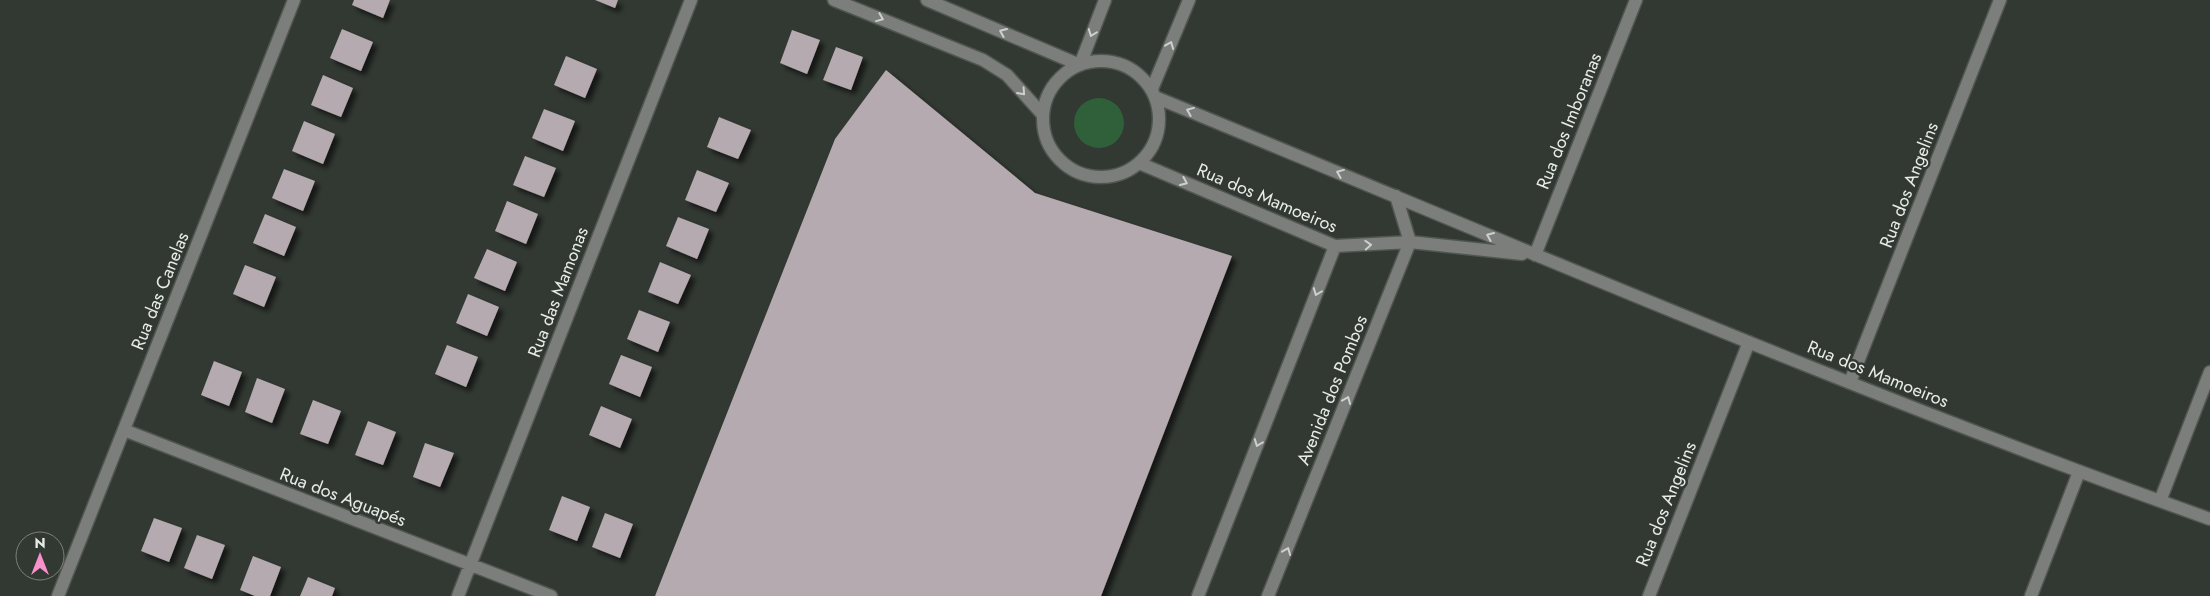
<svg xmlns="http://www.w3.org/2000/svg" width="2210" height="596" font-family="Jost,sans-serif">
	<style>
		.green { fill: #306039 }
		.building { fill: #b4aaaf; filter: url(#shadow) }
		.lines { fill: none; stroke-linecap: round; stroke-linejoin: round }
		.minor-casing { stroke: #4f554f; stroke-width: 15 }
		.minor { stroke: #7b7e7b; stroke-width: 12 }
		.oneway { stroke: #cdd0ce }
		.labels { text-anchor: middle; dominant-baseline: central; stroke-width: 5; stroke-linejoin: round; paint-order: stroke }
		.street-label { font-size: 18px; fill: #e8ece9; stroke: #323832 }
	</style>
	<defs>
		<filter id="shadow"><feDropShadow dx="4.5" dy="4.5" stdDeviation="2.5" flood-color="#0009"/></filter>
	</defs>
	<rect width="100%" height="100%" fill="#323832"/>
	<!-- green -->
	<path class="green" d="M1074 123a25 25 0 1 1 50 0a25 25 0 1 1-50 0Z"/>
	<!-- building -->
	<path class="building" d="M 354,0 L 390,0 L 383,18 L 352,5 Z
		M 595,0 L 618,0 L 615,8 Z
		M 342,29 L 373,42 L 361,71 L 330,58 Z
		M 792,30 L 820,40 L 807,74 L 780,63 Z
		M 836,47 L 863,57 L 851,90 L 823,80 Z
		M 566,56 L 597,69 L 585,98 L 554,85 Z
		M 886,70 L 1035,193 L 1232,256 L 1101,596 L 655,596 L 835,139 Z
		M 323,75 L 353,88 L 341,117 L 311,105 Z
		M 544,109 L 575,121 L 563,151 L 532,138 Z
		M 719,117 L 751,130 L 738,159 L 707,147 Z
		M 304,121 L 335,134 L 323,164 L 292,151 Z
		M 525,156 L 556,168 L 544,197 L 513,185 Z
		M 284,169 L 315,181 L 303,211 L 272,198 Z
		M 697,170 L 729,183 L 716,212 L 685,200 Z
		M 507,201 L 538,214 L 526,244 L 495,231 Z
		M 265,214 L 296,227 L 284,256 L 253,243 Z
		M 678,217 L 709,229 L 697,259 L 666,246 Z
		M 487,249 L 517,262 L 505,291 L 474,278 Z
		M 660,262 L 691,275 L 678,304 L 648,292 Z
		M 245,265 L 276,277 L 264,307 L 233,294 Z
		M 468,294 L 499,307 L 487,336 L 456,323 Z
		M 639,310 L 670,322 L 658,352 L 627,339 Z
		M 447,345 L 478,357 L 466,387 L 435,374 Z
		M 621,355 L 652,367 L 640,397 L 609,384 Z
		M 214,361 L 242,372 L 229,406 L 201,395 Z
		M 257,378 L 285,389 L 272,423 L 245,412 Z
		M 313,400 L 341,411 L 328,444 L 300,434 Z
		M 601,406 L 632,419 L 620,448 L 589,435 Z
		M 368,421 L 396,432 L 383,465 L 355,455 Z
		M 425,443 L 454,453 L 440,487 L 413,477 Z
		M 562,496 L 590,507 L 577,541 L 549,530 Z
		M 605,513 L 633,524 L 620,558 L 592,547 Z
		M 154,518 L 182,528 L 169,562 L 141,551 Z
		M 197,535 L 225,545 L 212,579 L 184,568 Z
		M 253,556 L 281,567 L 270,596 L 255,596 L 240,590 Z
		M 308,577 L 335,588 L 332,596 L 300,596 Z"/>
	<g class="lines">
		<!-- minor casing -->
		<g class="minor-casing">
			<path id="minor" d="M 834,0 L 983,60 L 1007,75 L 1043,115
				M 927,0 L 1080,65 L 1105,0
				M1043 119a58 58 0 1 1 116 0a58 58 0 1 1-116 0Z
				M 1152,89 L 1189,0
				M 1155,97 C 1506,241 1853,392 2210,519
				M 1139,163 L 1335,246 L 1410,242 L 1522,254
				M 1535,255 L 1636,0
				M 1850,382 L 2000,0
				M 124,430 L 551,596
				M 2160,501 L 2210,372
				M 58,596 L 294,0
				M 458,596 L 691,0
				M 1198,596 L 1335,246
				M 1268,596 L 1410,242 L 1396,196
				M 1649,596 L 1749,342
				M 2031,596 L 2079,472"/>
		</g>
		<!-- minor -->
		<use href="#minor" class="minor"/>
	</g>
	<!-- one-way arrows -->
	<defs><path id="oneway-chevron" d="M-2-3.5L2.5 0L-2 3.5" fill="none" stroke-width="1.6" stroke-linecap="round" stroke-linejoin="round" transform="scale(1.25)"/></defs>
	<g class="oneway">
		<use href="#oneway-chevron" transform="translate(880 18) rotate(22)"/>
		<use href="#oneway-chevron" transform="translate(1003 32) rotate(-157)"/>
		<use href="#oneway-chevron" transform="translate(1092 33) rotate(111)"/>
		<use href="#oneway-chevron" transform="translate(1170 45) rotate(-68)"/>
		<use href="#oneway-chevron" transform="translate(1022 92) rotate(48)"/>
		<use href="#oneway-chevron" transform="translate(1190 111) rotate(-158)"/>
		<use href="#oneway-chevron" transform="translate(1340 173) rotate(-158)"/>
		<use href="#oneway-chevron" transform="translate(1184 182) rotate(23)"/>
		<use href="#oneway-chevron" transform="translate(1490 236) rotate(-157)"/>
		<use href="#oneway-chevron" transform="translate(1368 245) rotate(-3)"/>
		<use href="#oneway-chevron" transform="translate(1317 292) rotate(111)"/>
		<use href="#oneway-chevron" transform="translate(1347 400) rotate(-68)"/>
		<use href="#oneway-chevron" transform="translate(1258 443) rotate(111)"/>
		<use href="#oneway-chevron" transform="translate(1287 551) rotate(-68)"/>
	</g>
	<g class="labels">
		<!-- street labels -->
		<g class="street-label">
			<text transform="translate(1569 121) rotate(-68)">Rua dos Imboranas</text>
			<text transform="translate(1909 185) rotate(-69)">Rua dos Angelins</text>
			<text transform="translate(1267 198) rotate(23)">Rua dos Mamoeiros</text>
			<text transform="translate(160 291) rotate(-68)">Rua das Canelas</text>
			<text transform="translate(558 292) rotate(-69)">Rua das Mamonas</text>
			<text transform="translate(1878 374) rotate(22)">Rua dos Mamoeiros</text>
			<text transform="translate(1332 390) rotate(-68)">Avenida dos Pombos</text>
			<text transform="translate(343 497) rotate(21)">Rua dos Aguapés</text>
			<text transform="translate(1666 504) rotate(-68)">Rua dos Angelins</text>
		</g>
	</g>
	<!-- north arrow -->
	<g transform="translate(40 556)"><circle r="24" fill="#323832" stroke="#7b807b"/>
	<path d="M0-4L9 19L0 12L-9 19Z" fill="#f890cc"/>
	<text y="-8" font-size="14" font-weight="bold" text-anchor="middle" fill="#e8ece9">N</text>
	</g>
</svg>
